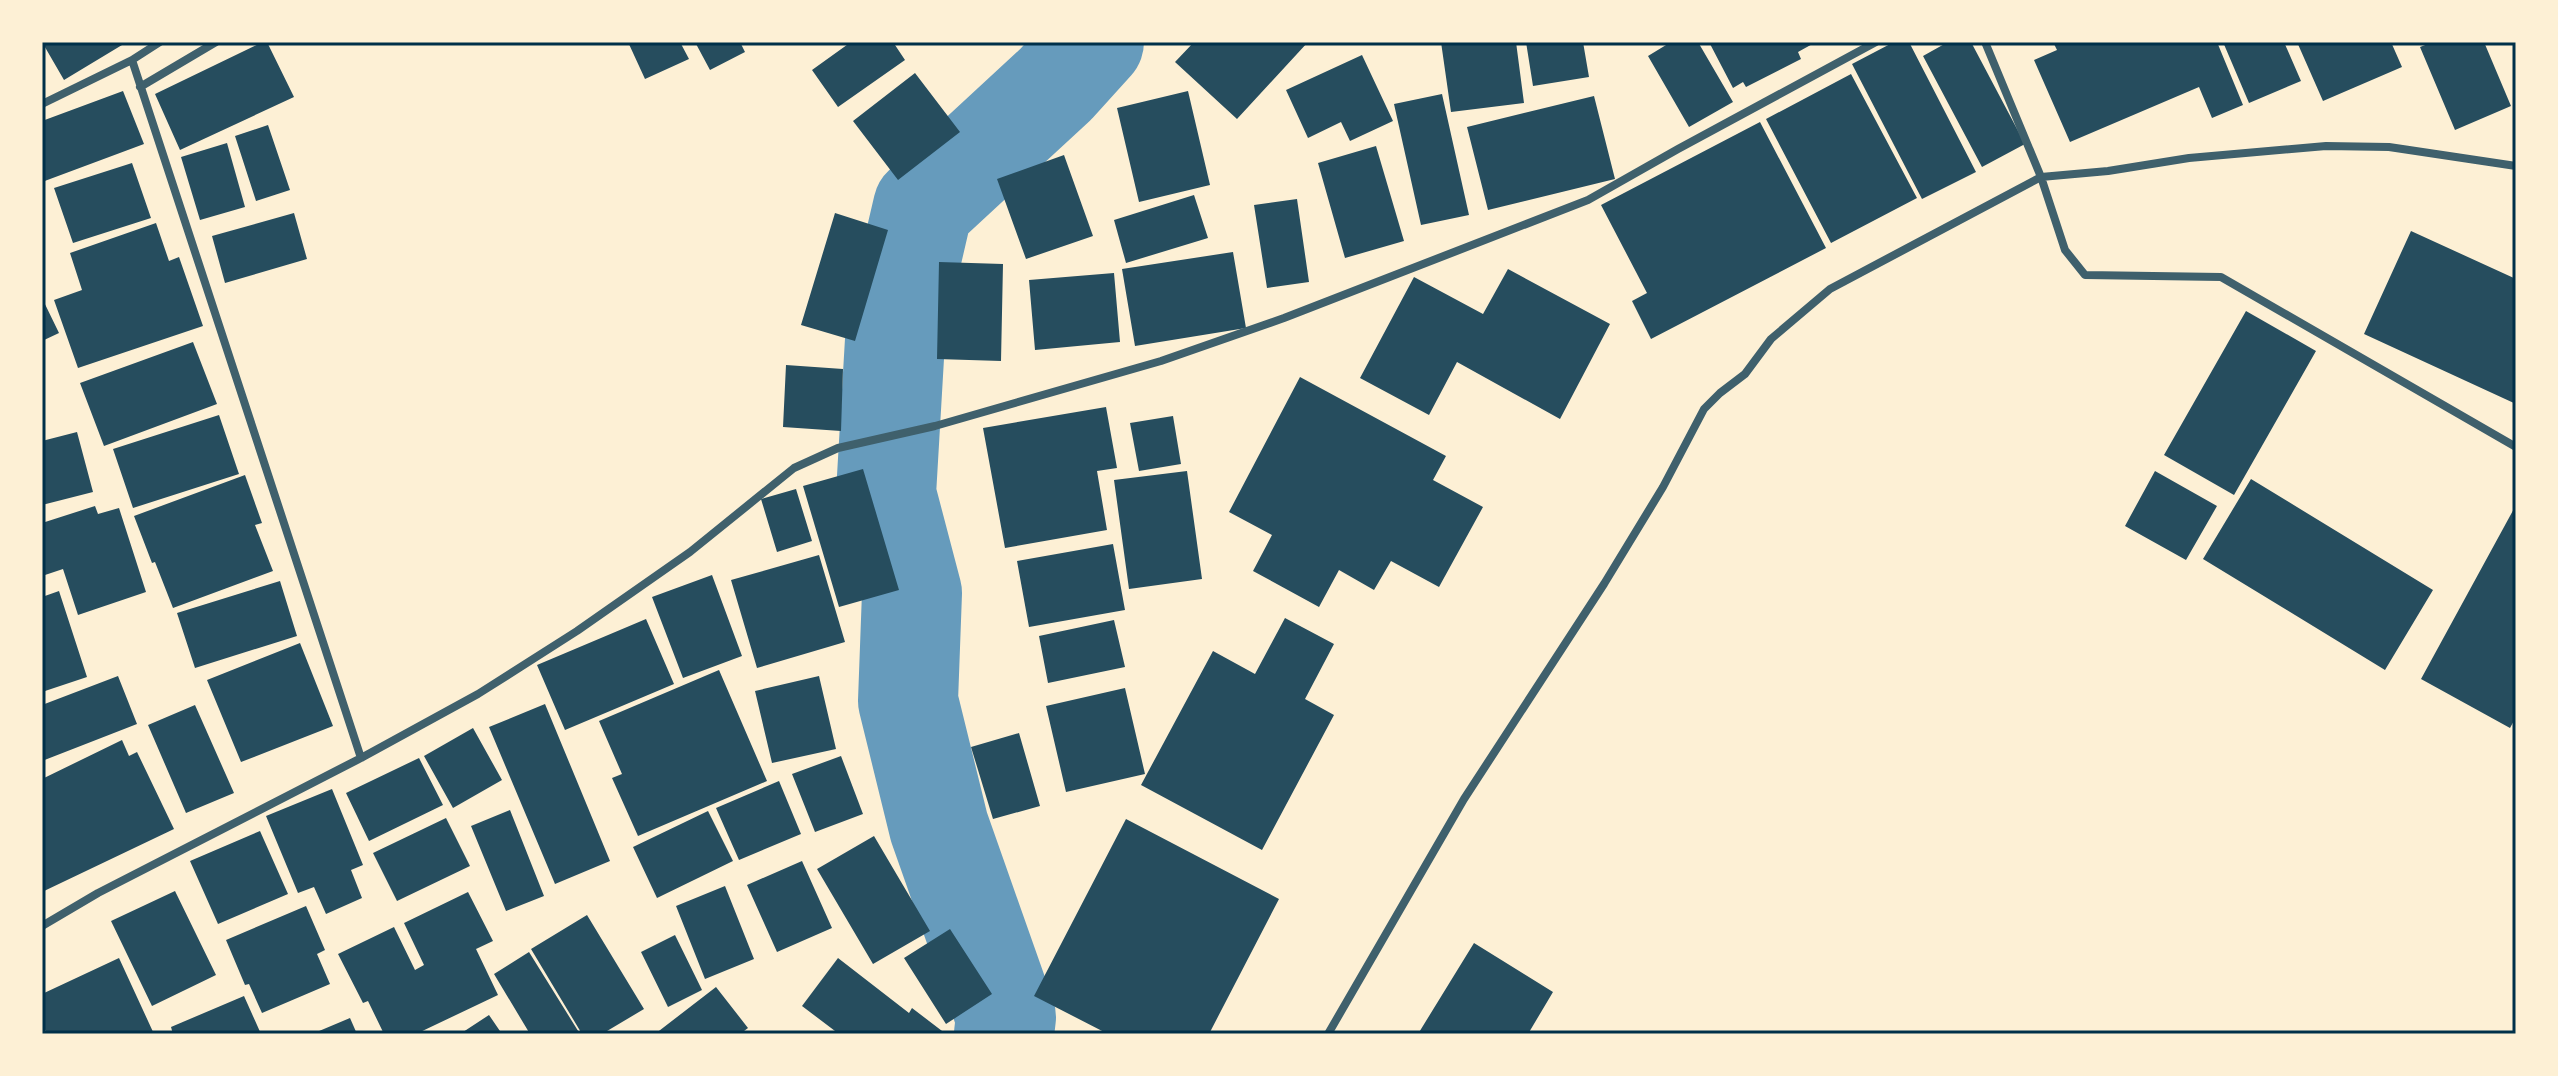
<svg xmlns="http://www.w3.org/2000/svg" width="2558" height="1076" font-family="'Roboto Serif',serif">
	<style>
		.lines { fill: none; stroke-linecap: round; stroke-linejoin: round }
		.river { stroke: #669bbc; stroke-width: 100 }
		.building { fill: #264d5e }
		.minor { stroke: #3f606c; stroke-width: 8 }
		.neatline { fill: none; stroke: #003049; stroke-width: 3 }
	</style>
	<rect width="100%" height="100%" fill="#fdf0d5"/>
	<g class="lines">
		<!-- river -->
		<path class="river" d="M 1004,1034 L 1006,1017 L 939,827 L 908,701 L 912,593 L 886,494 L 896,323 L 923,207 L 1056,84 L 1094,42"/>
	</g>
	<!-- building -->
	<path class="building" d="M 42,42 L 127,42 L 64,80 Z
		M 263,42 L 267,42 L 294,97 L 180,150 L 155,94 Z
		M 628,42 L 680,42 L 689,59 L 645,79 Z
		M 695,42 L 740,42 L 745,52 L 710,70 Z
		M 851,42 L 893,42 L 905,60 L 838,107 L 812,70 Z
		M 1194,42 L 1308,42 L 1237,119 L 1175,62 Z
		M 1441,42 L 1516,42 L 1524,103 L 1451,112 Z
		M 1526,42 L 1583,42 L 1589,77 L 1533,86 Z
		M 1671,42 L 1698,42 L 1733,102 L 1689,127 L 1648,56 Z
		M 1709,42 L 1816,42 L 1798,52 L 1801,59 L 1746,87 L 1743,82 L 1733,88 Z
		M 1894,42 L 1909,42 L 1976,172 L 1922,199 L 1852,64 Z
		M 1948,42 L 1971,42 L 2025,144 L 1982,167 L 1923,56 Z
		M 2053,42 L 2217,42 L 2243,105 L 2212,118 L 2199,87 L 2070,142 L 2034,60 L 2057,50 Z
		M 2223,42 L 2284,42 L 2301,81 L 2249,103 Z
		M 2297,42 L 2391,42 L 2402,67 L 2323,101 Z
		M 2433,42 L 2484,42 L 2511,106 L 2455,130 L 2420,47 Z
		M 1362,55 L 1393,121 L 1350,141 L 1341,122 L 1308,138 L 1286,90 Z
		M 915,73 L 960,132 L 898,180 L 853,121 Z
		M 1851,74 L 1917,198 L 1831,243 L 1766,119 Z
		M 123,91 L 144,144 L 42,182 L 42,121 Z
		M 1188,91 L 1210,185 L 1139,202 L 1117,108 Z
		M 1442,94 L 1469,215 L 1421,225 L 1394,104 Z
		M 1594,96 L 1615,179 L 1488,210 L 1467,127 Z
		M 1760,122 L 1826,248 L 1651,339 L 1632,301 L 1647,293 L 1601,205 Z
		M 268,125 L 290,190 L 256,201 L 235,136 Z
		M 227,143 L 245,207 L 200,220 L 181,157 Z
		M 1376,146 L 1404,241 L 1345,258 L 1318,163 Z
		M 1064,155 L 1093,236 L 1026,259 L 997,179 Z
		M 132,163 L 151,218 L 73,243 L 54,188 Z
		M 1194,195 L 1208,238 L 1126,263 L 1114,220 Z
		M 1297,199 L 1309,282 L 1267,288 L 1254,205 Z
		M 294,213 L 307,259 L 225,283 L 212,236 Z
		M 835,213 L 888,230 L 855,341 L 801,325 Z
		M 156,223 L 169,261 L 179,257 L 203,326 L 78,368 L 54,300 L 82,290 L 70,253 Z
		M 2411,231 L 2516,279 L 2516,404 L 2364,334 Z
		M 1233,252 L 1246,328 L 1135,346 L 1122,269 Z
		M 939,262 L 1003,264 L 1001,361 L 937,359 Z
		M 1508,269 L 1610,324 L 1560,419 L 1457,362 L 1429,415 L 1360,378 L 1414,277 L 1483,314 Z
		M 1114,273 L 1120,342 L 1035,350 L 1029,280 Z
		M 42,298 L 59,333 L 42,341 Z
		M 2246,311 L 2316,351 L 2234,495 L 2164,455 Z
		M 193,342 L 217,404 L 104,446 L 80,383 Z
		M 786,365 L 843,369 L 841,431 L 783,427 Z
		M 1300,377 L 1446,456 L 1433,480 L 1483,507 L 1439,587 L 1391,561 L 1374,590 L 1339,570 L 1319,607 L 1253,571 L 1272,535 L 1229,512 Z
		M 1106,407 L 1117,468 L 1097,471 L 1107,530 L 1005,548 L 983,428 Z
		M 219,415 L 239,474 L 133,508 L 113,449 Z
		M 1173,416 L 1181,464 L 1139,471 L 1130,423 Z
		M 77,432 L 93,492 L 42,505 L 42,441 Z
		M 863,469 L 899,590 L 839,607 L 803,486 Z
		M 1187,471 L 1202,579 L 1129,589 L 1114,480 Z
		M 2155,471 L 2217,506 L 2186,560 L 2125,526 Z
		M 245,475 L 262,523 L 255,525 L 273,571 L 173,608 L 155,562 L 152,563 L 134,516 Z
		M 2251,479 L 2433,590 L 2385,670 L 2203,559 Z
		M 796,489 L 812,541 L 777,552 L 761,499 Z
		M 2516,505 L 2516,717 L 2510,728 L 2421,679 Z
		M 95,506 L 98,514 L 119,508 L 146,592 L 78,615 L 63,569 L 42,576 L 42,523 Z
		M 1113,544 L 1125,610 L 1029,627 L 1017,561 Z
		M 819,555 L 845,642 L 757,668 L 731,580 Z
		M 712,575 L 742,656 L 683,678 L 652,597 Z
		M 280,581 L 297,636 L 195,668 L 177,613 Z
		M 59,591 L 87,677 L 42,692 L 42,597 Z
		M 1285,618 L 1334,644 L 1305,699 L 1334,715 L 1262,850 L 1141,785 L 1213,651 L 1255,674 Z
		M 646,619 L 674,684 L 565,730 L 537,665 Z
		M 1114,620 L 1125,667 L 1048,683 L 1039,636 Z
		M 300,643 L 333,726 L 241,762 L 207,680 Z
		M 719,670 L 767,781 L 638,836 L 612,778 L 622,774 L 599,721 Z
		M 118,676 L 137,724 L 42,761 L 42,705 Z
		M 819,676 L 836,749 L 772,763 L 755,691 Z
		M 1125,688 L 1145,774 L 1066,792 L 1046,706 Z
		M 545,704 L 610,861 L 555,884 L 489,727 Z
		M 195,705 L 234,793 L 186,813 L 148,725 Z
		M 473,728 L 502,780 L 453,808 L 424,756 Z
		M 1019,733 L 1040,806 L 993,819 L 971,747 Z
		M 122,740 L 129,756 L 137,752 L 174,829 L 42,892 L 42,779 Z
		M 841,756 L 863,814 L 815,832 L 792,774 Z
		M 419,758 L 443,805 L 369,841 L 346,793 Z
		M 779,781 L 801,834 L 739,860 L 716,808 Z
		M 332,789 L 363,865 L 351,870 L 362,898 L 326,914 L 314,887 L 298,893 L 266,816 Z
		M 510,810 L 544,896 L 506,911 L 471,826 Z
		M 708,811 L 733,861 L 657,898 L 633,847 Z
		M 446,818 L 470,866 L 397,901 L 373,853 Z
		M 1126,819 L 1279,899 L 1209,1034 L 1108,1034 L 1034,996 Z
		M 260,831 L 288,894 L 218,924 L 190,861 Z
		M 874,836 L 930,931 L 873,964 L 817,869 Z
		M 802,861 L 832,928 L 777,952 L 747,885 Z
		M 725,886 L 754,959 L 705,979 L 676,906 Z
		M 175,891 L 216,975 L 152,1006 L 111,921 Z
		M 468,892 L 493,941 L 476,949 L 498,995 L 416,1034 L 384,1034 L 368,1001 L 363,1003 L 338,954 L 394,927 L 415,970 L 424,965 L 404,923 Z
		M 306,906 L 325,950 L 317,954 L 330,984 L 262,1013 L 249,984 L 245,985 L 226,940 Z
		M 587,915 L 644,1009 L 602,1034 L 582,1034 L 531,949 Z
		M 950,929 L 992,994 L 946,1024 L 904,958 Z
		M 675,935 L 702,990 L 668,1007 L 641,952 Z
		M 1474,943 L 1553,992 L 1528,1034 L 1418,1034 Z
		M 529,952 L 580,1034 L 530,1034 L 494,974 Z
		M 119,958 L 154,1034 L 47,1034 L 42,1023 L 42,994 Z
		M 838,958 L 909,1013 L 912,1008 L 946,1034 L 839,1034 L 802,1006 Z
		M 716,987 L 748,1028 L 740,1034 L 655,1034 Z
		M 244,996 L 261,1034 L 173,1034 L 171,1027 Z
		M 489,1015 L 502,1034 L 460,1034 Z
		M 350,1018 L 357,1034 L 312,1034 Z"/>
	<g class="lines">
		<!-- minor -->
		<path class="minor" d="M 1985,42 L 2041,177 L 2065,250 L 2085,275 L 2221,277 L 2516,447
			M 132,60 L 361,758
			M 140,87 L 216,42
			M 42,104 L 132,60 L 160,42
			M 42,926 L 98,893 L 361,758 L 478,694 L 577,631 L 690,552 L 794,468 L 838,448 L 935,426 L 1161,361 L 1284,318 L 1588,200 L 1678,149 L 1876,42
			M 1328,1034 L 1464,799 L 1604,584 L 1663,487 L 1704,409 L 1720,393 L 1745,374 L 1771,339 L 1830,289 L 2041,177 L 2108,171 L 2189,158 L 2326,146 L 2389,147 L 2516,166"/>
	</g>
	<!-- border -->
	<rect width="2558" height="1076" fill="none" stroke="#fdf0d5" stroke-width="88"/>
	<rect x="44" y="44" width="2470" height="988" class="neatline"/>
</svg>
